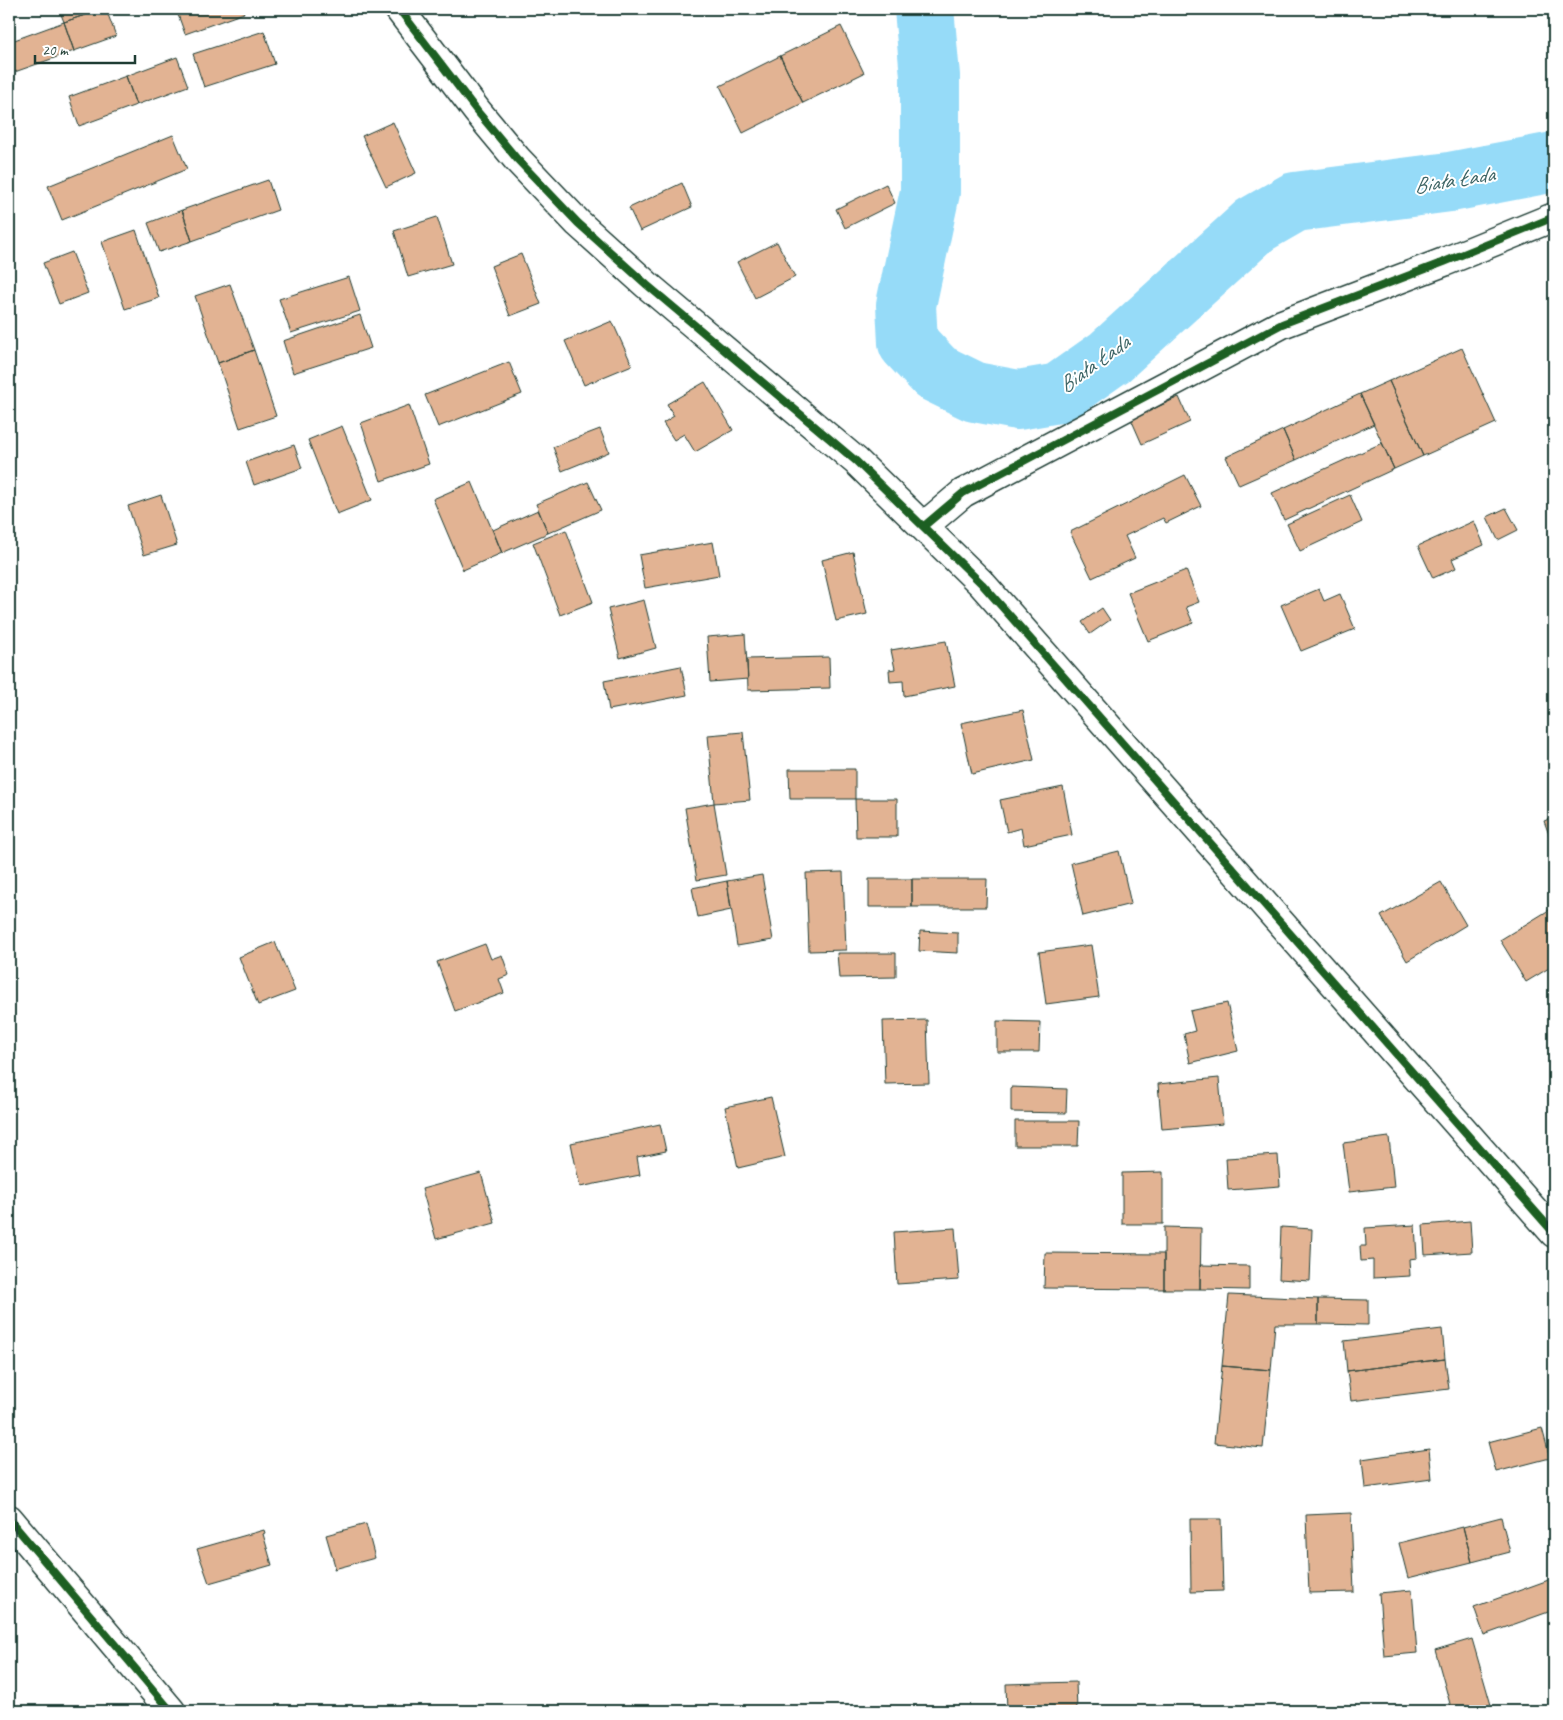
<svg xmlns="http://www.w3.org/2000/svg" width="1563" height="1720" font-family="Caveat,sans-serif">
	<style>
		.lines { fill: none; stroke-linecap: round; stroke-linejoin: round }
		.river { stroke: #96dbf8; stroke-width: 60 }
		.building { fill: #e2b393; stroke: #1f3d34 }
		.minor-casing { stroke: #1f3d34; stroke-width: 31 }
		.minor { stroke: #fff; stroke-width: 28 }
		.cycleway-casing { stroke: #fff; stroke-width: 11 }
		.cycleway { stroke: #1b5e20; stroke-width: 8 }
		.labels { text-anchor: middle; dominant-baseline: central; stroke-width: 4; stroke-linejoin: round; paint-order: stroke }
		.water-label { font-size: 22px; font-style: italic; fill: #3d6465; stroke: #fff }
	</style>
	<rect width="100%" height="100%" fill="#fff"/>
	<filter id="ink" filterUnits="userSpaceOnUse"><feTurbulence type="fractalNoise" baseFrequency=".02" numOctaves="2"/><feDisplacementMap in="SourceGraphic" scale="10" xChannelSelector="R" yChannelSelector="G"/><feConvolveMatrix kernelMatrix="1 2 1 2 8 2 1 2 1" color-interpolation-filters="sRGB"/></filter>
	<g filter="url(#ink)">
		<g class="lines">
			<!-- river -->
			<path class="river" d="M 924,9 L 930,76 L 930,192 L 906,305 L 908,343 L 936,373 L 975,392 L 1018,400 L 1059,393 L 1110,357 L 1255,225 L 1295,202 L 1450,182 L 1554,162"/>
		</g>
		<!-- building -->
		<path class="building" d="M 59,9 L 103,9 L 64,22 Z
			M 103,9 L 106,9 L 116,36 L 74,51 L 64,22 Z
			M 176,9 L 242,9 L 244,13 L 185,34 Z
			M 64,22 L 74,51 L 9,74 L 9,42 Z
			M 841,26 L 864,73 L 803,103 L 780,56 Z
			M 264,31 L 275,64 L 204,87 L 193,54 Z
			M 780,56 L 803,103 L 743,133 L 720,86 Z
			M 177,57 L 188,86 L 136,105 L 126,76 Z
			M 126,76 L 136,105 L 79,126 L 69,97 Z
			M 393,122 L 416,173 L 386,187 L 362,136 Z
			M 173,135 L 187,169 L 62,220 L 48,186 Z
			M 268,180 L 278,210 L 192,241 L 182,210 Z
			M 682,183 L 692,207 L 640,231 L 629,208 Z
			M 886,184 L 895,203 L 845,228 L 836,209 Z
			M 182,210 L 192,241 L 159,252 L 148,223 Z
			M 437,217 L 452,264 L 408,277 L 394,231 Z
			M 136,230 L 159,298 L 125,309 L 102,242 Z
			M 777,242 L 795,277 L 755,298 L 737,262 Z
			M 72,252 L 88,293 L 59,304 L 43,263 Z
			M 521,254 L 541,304 L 510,316 L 491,266 Z
			M 349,277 L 360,311 L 291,333 L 279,299 Z
			M 230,284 L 254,350 L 218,363 L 195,296 Z
			M 360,315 L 371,348 L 293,373 L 283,341 Z
			M 612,321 L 632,365 L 584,385 L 565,341 Z
			M 1462,348 L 1496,423 L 1423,456 L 1389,381 Z
			M 254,350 L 276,416 L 240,428 L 218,363 Z
			M 509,362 L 522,394 L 438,427 L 425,395 Z
			M 1389,381 L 1423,456 L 1394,469 L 1360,394 Z
			M 705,382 L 733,430 L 695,452 L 684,434 L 674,440 L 663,423 L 674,416 L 667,404 Z
			M 1360,394 L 1374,424 L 1296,460 L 1283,430 Z
			M 1179,397 L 1190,422 L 1142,444 L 1131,419 Z
			M 409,405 L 429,464 L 381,481 L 361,423 Z
			M 342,426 L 372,500 L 337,514 L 308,440 Z
			M 600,429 L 609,452 L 562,471 L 553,447 Z
			M 1283,430 L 1296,460 L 1239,485 L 1226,457 Z
			M 1382,443 L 1394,469 L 1284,520 L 1272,493 Z
			M 294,445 L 302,468 L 254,485 L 246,462 Z
			M 1185,475 L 1201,506 L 1166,523 L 1163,518 L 1125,536 L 1135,558 L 1092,578 L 1070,532 Z
			M 472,482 L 502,553 L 463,570 L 433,499 Z
			M 588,482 L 601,510 L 548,533 L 536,504 Z
			M 161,495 L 177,545 L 144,555 L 128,506 Z
			M 1350,495 L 1362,522 L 1300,551 L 1287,524 Z
			M 1506,508 L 1518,530 L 1498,540 L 1487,517 Z
			M 538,510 L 548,533 L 502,553 L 493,530 Z
			M 1474,521 L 1484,545 L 1452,559 L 1456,568 L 1433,578 L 1418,546 Z
			M 566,530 L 593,602 L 560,615 L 533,543 Z
			M 713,542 L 719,575 L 645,588 L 639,555 Z
			M 853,552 L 867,614 L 836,621 L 822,560 Z
			M 1186,570 L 1199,602 L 1186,607 L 1193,623 L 1148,641 L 1128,593 Z
			M 1319,589 L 1324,601 L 1340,594 L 1355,629 L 1301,651 L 1281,605 Z
			M 644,600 L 656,648 L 620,658 L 608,609 Z
			M 1102,608 L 1110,620 L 1090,634 L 1082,622 Z
			M 745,634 L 748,679 L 710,682 L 707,637 Z
			M 946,641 L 955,686 L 904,696 L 903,681 L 890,682 L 889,670 L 895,669 L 891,650 Z
			M 829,657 L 830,688 L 748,690 L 747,659 Z
			M 681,666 L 687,695 L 609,710 L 604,681 Z
			M 1023,710 L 1034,760 L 972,774 L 961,723 Z
			M 743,732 L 750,800 L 714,803 L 708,735 Z
			M 789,769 L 855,769 L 855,799 L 790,799 Z
			M 1063,787 L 1072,835 L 1024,845 L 1021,828 L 1007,832 L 1000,800 Z
			M 855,799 L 897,799 L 897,837 L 856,837 Z
			M 714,803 L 726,875 L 697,880 L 685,808 Z
			M 1554,817 L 1554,848 L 1544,821 Z
			M 1119,851 L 1131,904 L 1083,916 L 1071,863 Z
			M 843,872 L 846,950 L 809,951 L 806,873 Z
			M 762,875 L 773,940 L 737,946 L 727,881 Z
			M 869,879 L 912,879 L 912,907 L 869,907 Z
			M 912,879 L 987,879 L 986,907 L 912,907 Z
			M 727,881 L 731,910 L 698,917 L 692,888 Z
			M 1441,882 L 1466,925 L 1407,961 L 1381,916 Z
			M 1554,907 L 1554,965 L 1526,982 L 1500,940 Z
			M 920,931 L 958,933 L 958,953 L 919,951 Z
			M 275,942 L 295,991 L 258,1005 L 239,957 Z
			M 485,944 L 491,959 L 502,955 L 509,975 L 499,979 L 504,993 L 455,1011 L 437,962 Z
			M 1091,945 L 1099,997 L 1046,1004 L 1039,952 Z
			M 837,953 L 896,953 L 896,977 L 839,978 Z
			M 1227,1003 L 1238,1051 L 1190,1063 L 1184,1034 L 1195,1031 L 1190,1011 Z
			M 927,1020 L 929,1083 L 885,1084 L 883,1021 Z
			M 997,1021 L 1040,1022 L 1039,1052 L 997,1052 Z
			M 1219,1078 L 1223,1124 L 1162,1129 L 1158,1084 Z
			M 1011,1087 L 1067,1089 L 1066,1113 L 1011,1112 Z
			M 771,1097 L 785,1157 L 738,1168 L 725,1107 Z
			M 1015,1121 L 1079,1121 L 1078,1146 L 1015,1146 Z
			M 660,1124 L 666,1151 L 637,1157 L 640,1175 L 580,1187 L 571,1143 Z
			M 1389,1137 L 1394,1187 L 1349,1192 L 1343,1143 Z
			M 1278,1155 L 1280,1186 L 1228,1190 L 1226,1158 Z
			M 1163,1172 L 1163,1224 L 1122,1224 L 1122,1173 Z
			M 481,1173 L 495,1223 L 436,1239 L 422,1189 Z
			M 1470,1221 L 1472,1252 L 1425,1255 L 1423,1225 Z
			M 1415,1225 L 1417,1258 L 1409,1259 L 1410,1276 L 1373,1278 L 1373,1260 L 1361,1261 L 1360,1246 L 1366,1246 L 1365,1228 Z
			M 1164,1227 L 1201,1228 L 1200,1289 L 1164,1289 Z
			M 1281,1227 L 1312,1229 L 1310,1281 L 1279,1279 Z
			M 955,1228 L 959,1280 L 897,1284 L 894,1232 Z
			M 1045,1253 L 1164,1254 L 1164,1289 L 1044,1288 Z
			M 1200,1265 L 1249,1266 L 1249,1290 L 1200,1289 Z
			M 1229,1295 L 1318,1299 L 1318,1324 L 1275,1324 L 1271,1370 L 1222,1366 Z
			M 1318,1299 L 1368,1300 L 1368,1325 L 1318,1324 Z
			M 1442,1329 L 1445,1359 L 1347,1371 L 1344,1341 Z
			M 1445,1359 L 1449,1389 L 1351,1401 L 1347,1371 Z
			M 1222,1366 L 1271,1370 L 1263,1448 L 1214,1443 Z
			M 1542,1428 L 1550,1458 L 1496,1472 L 1488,1442 Z
			M 1429,1449 L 1432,1479 L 1365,1488 L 1362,1459 Z
			M 1351,1513 L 1354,1592 L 1309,1593 L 1306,1515 Z
			M 1501,1517 L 1510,1552 L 1472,1562 L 1463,1527 Z
			M 1190,1519 L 1221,1519 L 1223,1591 L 1191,1592 Z
			M 366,1524 L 375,1558 L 334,1569 L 335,1566 L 326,1535 Z
			M 1463,1527 L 1472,1562 L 1408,1578 L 1399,1543 Z
			M 264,1530 L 265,1533 L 263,1534 L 272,1565 L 209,1583 L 197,1549 Z
			M 1554,1578 L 1554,1610 L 1484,1635 L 1474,1607 Z
			M 1412,1590 L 1417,1653 L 1384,1656 L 1379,1593 Z
			M 1472,1639 L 1491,1705 L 1469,1711 L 1452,1711 L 1435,1650 Z
			M 1076,1682 L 1077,1711 L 1007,1711 L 1006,1684 Z"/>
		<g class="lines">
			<!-- minor casing -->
			<g class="minor-casing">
				<path id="minor" d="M 399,9 L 477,111 L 517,159 L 578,223 L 647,285 L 856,461 L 982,584 L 1554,1233
					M 924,526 L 963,493 L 1282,324 L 1444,262 L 1554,217
					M 9,1519 L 171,1711"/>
			</g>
			<!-- minor -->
			<use href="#minor" class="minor"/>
			<!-- cycleway casing -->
			<g class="cycleway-casing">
				<path id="cycleway" d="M 399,9 L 477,111 L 517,159 L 578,223 L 647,285 L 856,461 L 982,584 L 1554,1233
					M 924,526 L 963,493 L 1282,324 L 1444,262 L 1554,217
					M 9,1519 L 171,1711"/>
			</g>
			<!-- cycleway -->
			<use href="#cycleway" class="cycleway"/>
		</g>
	</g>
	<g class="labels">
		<!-- water labels -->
		<g class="water-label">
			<text transform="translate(1454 180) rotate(-9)">Biała Łada</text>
			<text transform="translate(1094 364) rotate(-36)">Biała Łada</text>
		</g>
	</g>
	<!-- margin -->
	<rect width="1563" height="1720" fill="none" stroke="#fff" stroke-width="30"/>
	<rect x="15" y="15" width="1533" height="1690" fill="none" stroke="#1f3d34" stroke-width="2" filter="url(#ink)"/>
	<!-- scale -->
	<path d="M35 55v8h100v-8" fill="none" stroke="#1f3d34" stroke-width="2.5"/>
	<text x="42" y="55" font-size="15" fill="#1f3d34" stroke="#ffffff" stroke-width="4" paint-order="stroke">20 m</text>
</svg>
